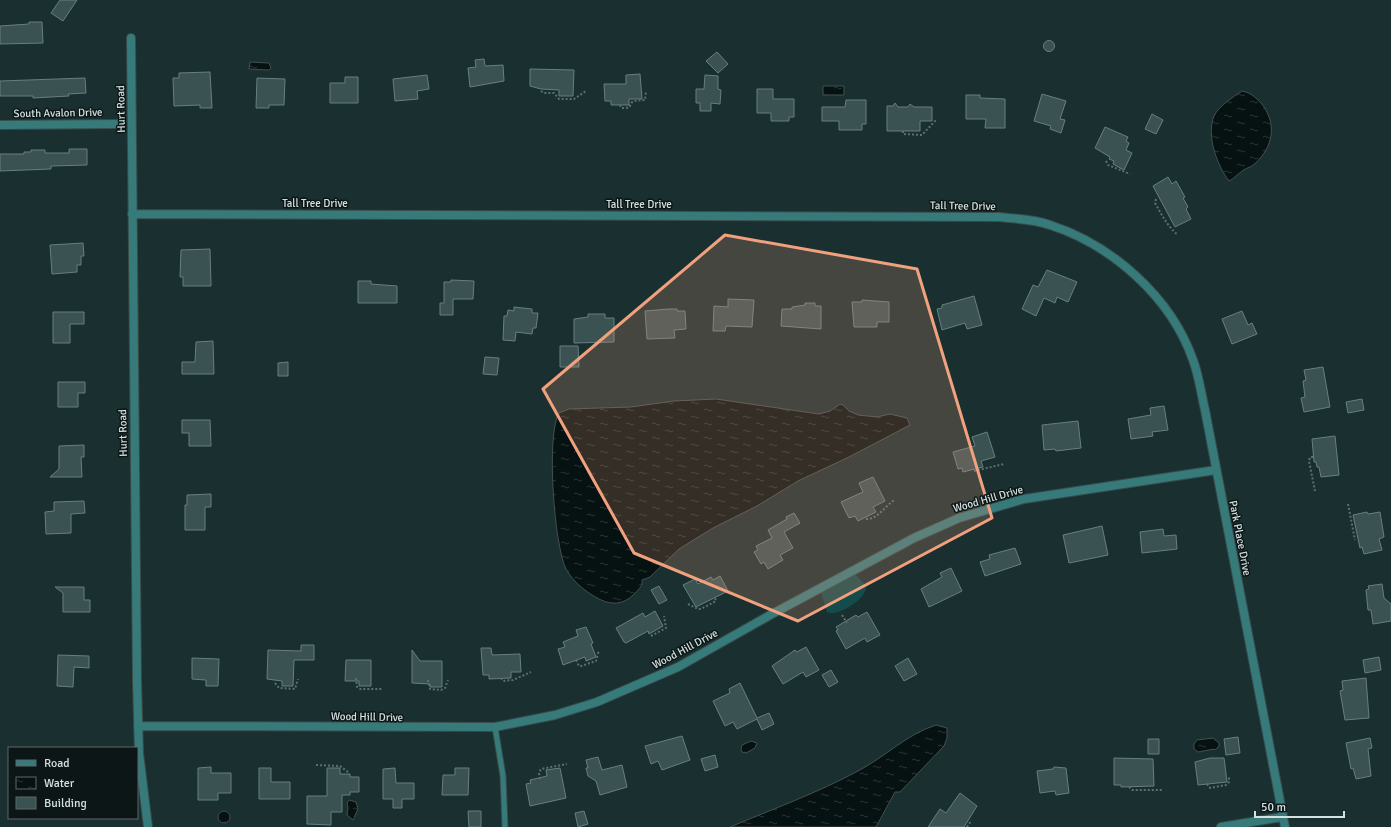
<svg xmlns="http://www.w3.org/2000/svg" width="1391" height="827" font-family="Signika,sans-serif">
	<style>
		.green { fill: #144b4b }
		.water { fill: url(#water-ripples); stroke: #445050 }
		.building { fill: #3b5252; stroke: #677f7f }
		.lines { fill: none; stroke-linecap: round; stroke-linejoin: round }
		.lane-casing { stroke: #384c4c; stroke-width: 7 }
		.street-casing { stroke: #384c4c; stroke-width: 10 }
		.path { stroke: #5c706f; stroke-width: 2; stroke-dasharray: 2 2; stroke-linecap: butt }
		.lane { stroke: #377a7a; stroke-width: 5 }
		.street { stroke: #377a7a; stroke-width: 8 }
		.marked { fill: #f1a17d; fill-opacity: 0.2; stroke: #f1a17d; stroke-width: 3; stroke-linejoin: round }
		.labels { text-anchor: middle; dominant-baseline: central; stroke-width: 3; stroke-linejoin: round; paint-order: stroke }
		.street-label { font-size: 11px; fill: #d3e1e0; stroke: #0c1616 }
	</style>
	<defs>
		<pattern id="water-ripples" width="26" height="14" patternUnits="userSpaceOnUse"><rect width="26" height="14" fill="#061212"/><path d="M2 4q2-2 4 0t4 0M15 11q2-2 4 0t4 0" fill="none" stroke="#293434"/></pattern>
	</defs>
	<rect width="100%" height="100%" fill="#1a3030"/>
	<!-- green -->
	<path class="green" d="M 855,574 L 866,586 C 868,598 837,618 827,612 L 821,593 Z"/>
	<!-- water -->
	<path class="water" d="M 250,62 L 269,63 L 271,68 L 269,70 L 249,69 Z
		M 823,86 L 844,86 L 844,95 L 823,95 Z
		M 1242,91 C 1252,93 1258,99 1264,107 C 1278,128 1271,151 1252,166 C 1248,168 1244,169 1241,172 C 1236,175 1234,179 1229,181 C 1217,165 1206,136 1214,116 C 1219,106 1233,97 1242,91 Z
		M 716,399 L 819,414 L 830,411 L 840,404 L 843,405 L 849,411 L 858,415 L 877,417 L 890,414 L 907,418 L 910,425 L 849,457 L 798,481 L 757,506 L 713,528 L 679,549 L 650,577 L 642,580 C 643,586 639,589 635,593 C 625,604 613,606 599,599 C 586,592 574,583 566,569 C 554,545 546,435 559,413 L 569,409 L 631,407 L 674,401 Z
		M 936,725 L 947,728 L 947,738 L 944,746 L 900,792 L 895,792 L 876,827 L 730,827 C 773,809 817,793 858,771 C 885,757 907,734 936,725 Z
		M 1213,738 L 1219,743 L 1219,746 L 1215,750 L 1214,749 L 1198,752 L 1194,749 L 1194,744 L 1197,740 Z
		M 751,741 L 757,743 L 755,748 L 746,753 L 742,752 L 741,749 L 742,745 Z
		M 349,800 L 356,802 L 358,809 L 353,820 L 347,815 L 348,808 L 347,803 Z
		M218 817a6 6 0 1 1 12 0a6 6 0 1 1-12 0Z"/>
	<!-- building -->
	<path class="building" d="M 60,0 L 77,0 L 63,21 L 51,13 Z
		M 29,22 L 42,22 L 43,43 L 0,44 L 0,26 L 29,24 Z
		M1043.5 46a5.5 5.5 0 1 1 11 0a5.5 5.5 0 1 1-11 0Z
		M 717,52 L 728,64 L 718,73 L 706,61 Z
		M 484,59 L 485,66 L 503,65 L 504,81 L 470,87 L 468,68 L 476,67 L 475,60 Z
		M 530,69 L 574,70 L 573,96 L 559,96 L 559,90 L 541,89 L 530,86 Z
		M 210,72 L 212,108 L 200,108 L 200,105 L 174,106 L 173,78 L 179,78 L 179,73 Z
		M 640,74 L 642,99 L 629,99 L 629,105 L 611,105 L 611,101 L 605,101 L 604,84 L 626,84 L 626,75 Z
		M 427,75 L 429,89 L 417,91 L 418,99 L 395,101 L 393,79 Z
		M 705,75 L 718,76 L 718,89 L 721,90 L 720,104 L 711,103 L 711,111 L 700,111 L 700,103 L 696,103 L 696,89 L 704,89 Z
		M 345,77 L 358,77 L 358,103 L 330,103 L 330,83 L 345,83 Z
		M 85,78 L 86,93 L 68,94 L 69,96 L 33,98 L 33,96 L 0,96 L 0,81 Z
		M 257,78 L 285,79 L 284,105 L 269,105 L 269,108 L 256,108 Z
		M 757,89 L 773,89 L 773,99 L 794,99 L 794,117 L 789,117 L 789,121 L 771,121 L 771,113 L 757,113 Z
		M 1042,94 L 1066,101 L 1060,119 L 1065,120 L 1061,133 L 1050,129 L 1051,126 L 1034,121 Z
		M 966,95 L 980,95 L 980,98 L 1005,99 L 1005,128 L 985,128 L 986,119 L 966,119 Z
		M 846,100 L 866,100 L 866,124 L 862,124 L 862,130 L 839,130 L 839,121 L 822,121 L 822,107 L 845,107 Z
		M 895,103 L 898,107 L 908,107 L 910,104 L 914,107 L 932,107 L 932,121 L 920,121 L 920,131 L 887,131 L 887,106 L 893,106 Z
		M 1152,114 L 1163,120 L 1156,134 L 1145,129 Z
		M 1105,127 L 1128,137 L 1126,141 L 1129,143 L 1126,150 L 1132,153 L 1124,170 L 1113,164 L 1114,161 L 1109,159 L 1110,157 L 1095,148 Z
		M 69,149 L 87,149 L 87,165 L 51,166 L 51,169 L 0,171 L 0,154 L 24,154 L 24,152 L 31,152 L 31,150 L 45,150 L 45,153 L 69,153 Z
		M 1168,177 L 1172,184 L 1176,181 L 1185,197 L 1183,198 L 1188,207 L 1186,209 L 1191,219 L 1175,227 L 1153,186 Z
		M 83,243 L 84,256 L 81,256 L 81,265 L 77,265 L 77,272 L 52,274 L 50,245 Z
		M 210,249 L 211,286 L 183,286 L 183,277 L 180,277 L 181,250 Z
		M 1047,270 L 1077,282 L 1068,302 L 1057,297 L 1055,303 L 1044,298 L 1036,316 L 1022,309 L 1033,285 L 1038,287 Z
		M 451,280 L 474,281 L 473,299 L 453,299 L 453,315 L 440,315 L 440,303 L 444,303 L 444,282 L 451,282 Z
		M 358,281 L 371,281 L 371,284 L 397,286 L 397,303 L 358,303 Z
		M 974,296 L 982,325 L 967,329 L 965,323 L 942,330 L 937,309 L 942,308 L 942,305 Z
		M 728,299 L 754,300 L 752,327 L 726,326 L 725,331 L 713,331 L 714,306 L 728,307 Z
		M 862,300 L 889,302 L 889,322 L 877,322 L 877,327 L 854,327 L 852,302 L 862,302 Z
		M 805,303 L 815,303 L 815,306 L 821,306 L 821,329 L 781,326 L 782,309 L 792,309 L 792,307 L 805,305 Z
		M 514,307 L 532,309 L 532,313 L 538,313 L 536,328 L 533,328 L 532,334 L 516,332 L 515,341 L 503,340 L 504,316 L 507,316 L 508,310 L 514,311 Z
		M 669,309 L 677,309 L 677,311 L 685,311 L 686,329 L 674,330 L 675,338 L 647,339 L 645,311 Z
		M 1242,311 L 1248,325 L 1252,323 L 1257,334 L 1232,344 L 1222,319 Z
		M 53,312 L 84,312 L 84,324 L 70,324 L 70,343 L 53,343 Z
		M 588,314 L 605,314 L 605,318 L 614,318 L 614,342 L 574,343 L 574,319 L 588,317 Z
		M 213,341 L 214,374 L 182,374 L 182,362 L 195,362 L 196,342 Z
		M 560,346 L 578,346 L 579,367 L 560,367 Z
		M 485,357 L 499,358 L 497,375 L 483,374 Z
		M 288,362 L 288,376 L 278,376 L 278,363 Z
		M 1323,367 L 1330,407 L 1304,412 L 1301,398 L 1305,397 L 1303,381 L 1306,380 L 1304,370 Z
		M 58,382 L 85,382 L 85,393 L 78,393 L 78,407 L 58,407 Z
		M 1362,399 L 1364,410 L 1348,413 L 1346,402 Z
		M 1164,406 L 1168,430 L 1152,432 L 1153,436 L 1131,439 L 1128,419 L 1151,415 L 1150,408 Z
		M 182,420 L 210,420 L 211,446 L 189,446 L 189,433 L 182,433 Z
		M 1078,421 L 1081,448 L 1056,451 L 1055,449 L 1044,450 L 1042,425 Z
		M 987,432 L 995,457 L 981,461 L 983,467 L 963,472 L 962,468 L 958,469 L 953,452 L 975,446 L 972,437 Z
		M 1335,436 L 1339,475 L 1321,477 L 1319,467 L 1317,467 L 1316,462 L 1314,462 L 1312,439 Z
		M 84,445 L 84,457 L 81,457 L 82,477 L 50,477 L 59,469 L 59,446 Z
		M 873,477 L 885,501 L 873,507 L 876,512 L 858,521 L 855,516 L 849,518 L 841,502 L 863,492 L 859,483 Z
		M 211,494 L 211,507 L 205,507 L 205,530 L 185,530 L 185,505 L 187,505 L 187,495 Z
		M 84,501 L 85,513 L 71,514 L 71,533 L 46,534 L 45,512 L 54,511 L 54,502 Z
		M 1367,512 L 1368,514 L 1380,512 L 1384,537 L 1379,539 L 1382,550 L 1364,554 L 1362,547 L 1360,548 L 1353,515 Z
		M 794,513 L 800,523 L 784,532 L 793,548 L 780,555 L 783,560 L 768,569 L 764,562 L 761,564 L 754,552 L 758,550 L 756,546 L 772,538 L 768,530 L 787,519 L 786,517 Z
		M 1102,526 L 1108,555 L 1069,563 L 1063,535 Z
		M 1163,529 L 1164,536 L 1176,535 L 1177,549 L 1142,553 L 1140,532 Z
		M 1015,548 L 1021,564 L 985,576 L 980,562 L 990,559 L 989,555 Z
		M 951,568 L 962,591 L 929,607 L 921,589 L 942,577 L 940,573 Z
		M 720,576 L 728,591 L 696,607 L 683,585 L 695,579 L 698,584 L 711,577 L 713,580 Z
		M 1382,584 L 1384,598 L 1391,604 L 1391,621 L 1373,624 L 1371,610 L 1368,610 L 1366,590 L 1369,589 L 1368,586 Z
		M 659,586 L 667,600 L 659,604 L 651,590 Z
		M 55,587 L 84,587 L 84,600 L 90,600 L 90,612 L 63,612 L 63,593 Z
		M 655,611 L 663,626 L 649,634 L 648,631 L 626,643 L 624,642 L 616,628 L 643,613 L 645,617 Z
		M 867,612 L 880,635 L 867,642 L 865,638 L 846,649 L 836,631 L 838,630 L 836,627 L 856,615 L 858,617 Z
		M 586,627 L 593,643 L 591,644 L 596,657 L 586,661 L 585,657 L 563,665 L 558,649 L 565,647 L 563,642 L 578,636 L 576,630 Z
		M 301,645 L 314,645 L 314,660 L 294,660 L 293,686 L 282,686 L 282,681 L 267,679 L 268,650 L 301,651 Z
		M 806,647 L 819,670 L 806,677 L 803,672 L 783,684 L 772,666 L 795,650 L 797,652 Z
		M 481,648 L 491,648 L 492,655 L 520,654 L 521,672 L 511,672 L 511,678 L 489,679 L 489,675 L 483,675 Z
		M 412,650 L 420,661 L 442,661 L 442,687 L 430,687 L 430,684 L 412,683 Z
		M 58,655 L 89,656 L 89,668 L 74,667 L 73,687 L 57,686 Z
		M 1379,657 L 1381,670 L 1365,673 L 1363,660 Z
		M 192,658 L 219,659 L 218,686 L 206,686 L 206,680 L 192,679 Z
		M 908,658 L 917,674 L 904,681 L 895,666 Z
		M 346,660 L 371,660 L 371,686 L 359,686 L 359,681 L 345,681 Z
		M 831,670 L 838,682 L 829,687 L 822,675 Z
		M 1366,678 L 1369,718 L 1345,720 L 1340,691 L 1343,690 L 1342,681 Z
		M 740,683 L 757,718 L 769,713 L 774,724 L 762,730 L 757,719 L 737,729 L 733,722 L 725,726 L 713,701 L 730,693 L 729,689 Z
		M 682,736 L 690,760 L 662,770 L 658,761 L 651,764 L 645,746 Z
		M 1238,737 L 1240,753 L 1226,755 L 1224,739 Z
		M 1370,738 L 1372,748 L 1368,749 L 1371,776 L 1356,779 L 1353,768 L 1351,769 L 1346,743 Z
		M 1148,739 L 1159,739 L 1159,754 L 1148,754 Z
		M 715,755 L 718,767 L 705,771 L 701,759 Z
		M 598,757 L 602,770 L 622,765 L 627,787 L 600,795 L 596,781 L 588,776 L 586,768 L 588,768 L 586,760 Z
		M 1114,758 L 1153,759 L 1154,786 L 1121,787 L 1121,785 L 1114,785 Z
		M 1210,758 L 1224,758 L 1227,782 L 1198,785 L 1195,762 Z
		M 211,767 L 211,773 L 231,773 L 231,793 L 218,793 L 218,800 L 198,800 L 198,768 Z
		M 1054,767 L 1066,768 L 1069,793 L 1056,795 L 1055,791 L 1040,793 L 1037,771 L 1053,769 Z
		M 259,768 L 271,768 L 271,782 L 290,782 L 290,799 L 259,799 Z
		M 327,768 L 340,768 L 340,774 L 350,774 L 350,777 L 359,777 L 359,792 L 350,792 L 350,795 L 342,795 L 342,812 L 331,812 L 331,825 L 307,824 L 307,796 L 327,796 Z
		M 395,768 L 396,783 L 414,783 L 414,799 L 402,799 L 402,808 L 393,808 L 393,799 L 383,799 L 383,769 Z
		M 455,768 L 469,768 L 468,795 L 442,795 L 443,775 L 455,775 Z
		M 560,768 L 566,798 L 530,806 L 526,784 L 531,783 L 530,780 L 547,776 L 546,770 Z
		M 960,793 L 977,806 L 964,827 L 928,827 L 940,809 L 946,813 Z
		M 468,811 L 481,811 L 481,827 L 469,827 Z
		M 584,811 L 588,824 L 578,827 L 575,813 Z"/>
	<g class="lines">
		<!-- lane casing -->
		<g class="lane-casing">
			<path id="lane" d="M 495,727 L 503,776 L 505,827"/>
		</g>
		<!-- street casing -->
		<g class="street-casing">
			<path id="street" d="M 131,38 L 137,681 L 139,753 L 148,827
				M 0,125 L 117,124
				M 132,214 L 999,217 C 1016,219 1034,219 1050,225 C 1112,245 1171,297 1193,360 C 1199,376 1201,393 1205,410 L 1285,827
				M 138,726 L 495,727 L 555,715 L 597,702 L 678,667 L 772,614 L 914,538 L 959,518 L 1024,499 L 1216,470
				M 1221,827 L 1282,817"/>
		</g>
		<!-- path -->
		<path class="path" d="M 541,91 L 544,93 L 554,93 L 559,99 L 574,99 L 586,91
			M 620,105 L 621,108 C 632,108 628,107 633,101 L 645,100 L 646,91
			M 903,131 L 903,134 L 922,135 L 937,119
			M 1106,161 L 1108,165 L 1130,174
			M 1156,199 L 1155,203 C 1162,215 1167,226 1178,235
			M 1313,457 L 1310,457 L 1309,461 L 1315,491
			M 974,471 L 1004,464
			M 1348,504 L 1355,540
			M 866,519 C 878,520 885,505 895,500
			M 688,604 L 698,609 L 701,609 L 716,601 L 715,598
			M 842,615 L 847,623
			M 651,636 L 666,628 L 664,616
			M 576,660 L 579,666 L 581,666 L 596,661 L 599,650
			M 356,678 L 357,687 L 360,689 L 382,689
			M 501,678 L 503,681 L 513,680 L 531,672
			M 428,680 L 430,689 L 441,690 L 445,688 L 448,680
			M 275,683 L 279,688 L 295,689 L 298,679
			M 316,765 L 340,766 L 348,772
			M 540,779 L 539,773 L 541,769 L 567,764
			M 1207,784 L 1210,788 L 1226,785 L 1229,782 L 1229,776
			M 1129,787 L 1132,790 L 1163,790
			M 967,827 L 971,821"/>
		<!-- lane -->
		<use href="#lane" class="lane"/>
		<!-- street -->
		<use href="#street" class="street"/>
	</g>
	<!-- marked area -->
	<path class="marked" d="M 725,235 L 917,269 L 992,518 L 798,621 L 634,553 L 543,389 Z"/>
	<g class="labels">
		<!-- street labels -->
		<g class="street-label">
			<text transform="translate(121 109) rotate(-91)">Hurt Road</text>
			<text transform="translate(58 113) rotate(-1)">South Avalon Drive</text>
			<text x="315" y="203">Tall Tree Drive</text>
			<text x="639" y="204">Tall Tree Drive</text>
			<text transform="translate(963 206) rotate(1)">Tall Tree Drive</text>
			<text transform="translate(123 433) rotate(-91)">Hurt Road</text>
			<text transform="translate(988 499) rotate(-16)">Wood Hill Drive</text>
			<text transform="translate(1240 538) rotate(79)">Park Place Drive</text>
			<text transform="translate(685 649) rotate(-28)">Wood Hill Drive</text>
			<text transform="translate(367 717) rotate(1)">Wood Hill Drive</text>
		</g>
	</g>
	<!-- legend -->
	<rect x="8" y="747" width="130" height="72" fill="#0c1616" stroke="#5c6767"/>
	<rect x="16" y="760" width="20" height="6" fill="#377a7a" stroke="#5c6767"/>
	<text x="44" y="767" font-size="12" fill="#d3e1e0">Road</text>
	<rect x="16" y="777" width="20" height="12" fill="url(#water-ripples)" stroke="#5c6767"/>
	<text x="44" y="787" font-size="12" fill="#d3e1e0">Water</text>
	<rect x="16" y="797" width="20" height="12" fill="#3b5252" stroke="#5c6767"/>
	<text x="44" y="807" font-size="12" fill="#d3e1e0">Building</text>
	<!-- scale -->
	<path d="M1255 811v6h89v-6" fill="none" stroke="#d3e1e0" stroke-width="2"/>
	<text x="1261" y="811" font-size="12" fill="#d3e1e0" stroke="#0c1616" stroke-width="3" paint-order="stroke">50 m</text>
</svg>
